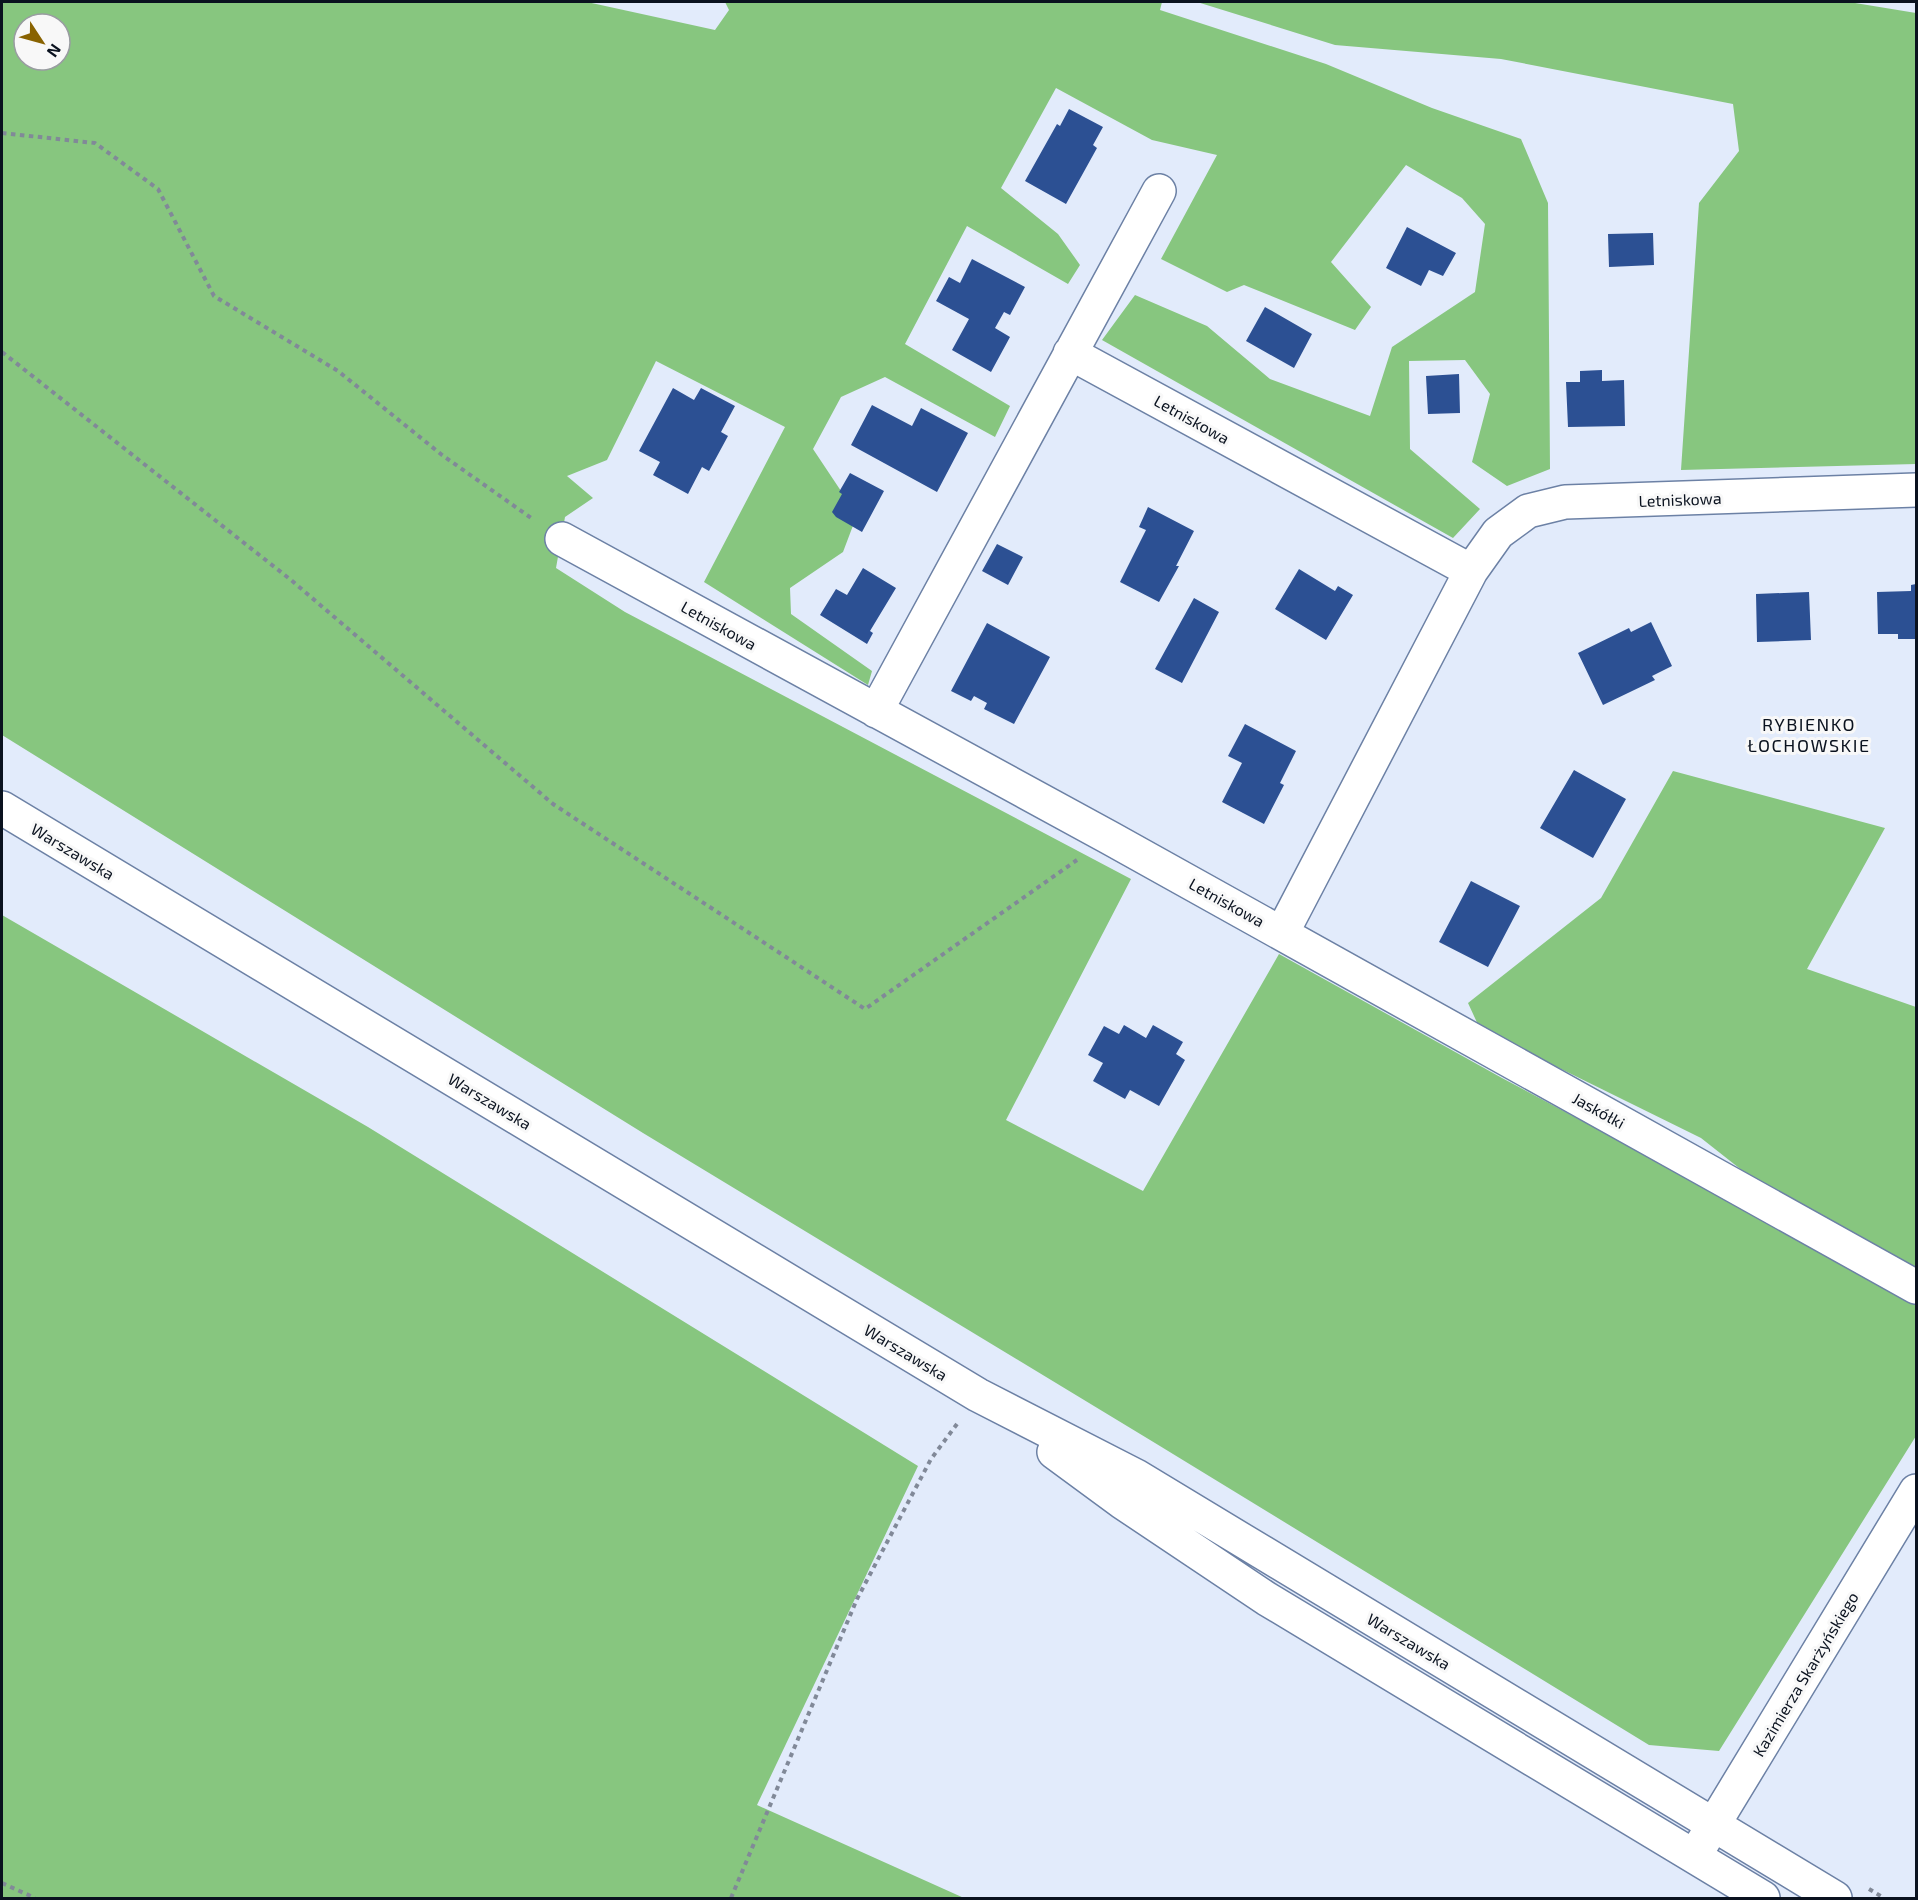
<svg xmlns="http://www.w3.org/2000/svg" width="1918" height="1900" font-family="'Exo 2',sans-serif">
	<style>
		.forest { fill: #87c67f; fill-rule: evenodd }
		.building { fill: #2c5093 }
		.lines { fill: none; stroke-linecap: round; stroke-linejoin: round }
		.street-casing { stroke: #6c81a5; stroke-width: 36 }
		.secondary-casing { stroke: #6c81a5; stroke-width: 36 }
		.path { stroke: #818998; stroke-width: 4; stroke-dasharray: 4.5 4.5; stroke-linecap: butt }
		.street { stroke: #fff; stroke-width: 33 }
		.secondary { stroke: #fff; stroke-width: 33 }
		.labels { text-anchor: middle; dominant-baseline: central; stroke-width: 6; stroke-linejoin: round; paint-order: stroke }
		.street-label { font-size: 16px; fill: #0a121f; stroke: #f8f8f8 }
		.neighbourhood-label { font-size: 18px; letter-spacing: 1.5px; fill: #0a121f; stroke: #f8f8f8 }
	</style>
	<rect width="100%" height="100%" fill="#e2ebfb"/>
	<!-- forest -->
	<path class="forest" d="M 2,2 L 587,2 L 715,30 L 729,10 L 725,2 L 1162,2 L 1160,10 L 1326,64 L 1432,108 L 1521,139 L 1548,203 L 1550,469 L 1507,486 L 1472,462 L 1490,394 L 1465,360 L 1409,361 L 1410,449 L 1480,509 L 1453,538 L 1102,340 L 1135,295 L 1207,326 L 1270,379 L 1370,416 L 1392,347 L 1475,292 L 1485,224 L 1462,198 L 1406,165 L 1331,262 L 1371,307 L 1355,330 L 1244,285 L 1227,292 L 1161,259 L 1217,155 L 1152,140 L 1056,88 L 1001,188 L 1058,234 L 1080,265 L 1068,284 L 967,226 L 905,344 L 1010,406 L 995,437 L 885,377 L 841,397 L 813,449 L 857,515 L 843,552 L 790,588 L 791,614 L 872,671 L 868,685 L 704,582 L 785,427 L 656,361 L 607,460 L 567,476 L 593,498 L 565,517 L 556,568 L 625,612 L 1131,879 L 1006,1120 L 1143,1191 L 1279,954 L 1502,1078 L 1782,1228 L 1790,1208 L 1701,1138 L 1480,1029 L 1468,1003 L 1601,898 L 1673,771 L 1885,828 L 1807,969 L 1916,1007 L 1916,1436 L 1719,1751 L 1649,1745 L 1155,1443 L 643,1133 L 2,735 ZM 24,24 L 60,24 L 60,60 L 24,60 Z
		M 1197,2 L 1849,2 L 1916,13 L 1916,464 L 1681,470 L 1699,203 L 1739,151 L 1733,104 L 1501,59 L 1335,45 Z
		M 2,915 L 368,1127 L 918,1466 L 757,1805 L 964,1898 L 2,1898 Z"/>
	<!-- building -->
	<path class="building" d="M 1069,109 L 1103,127 L 1093,145 L 1097,148 L 1066,204 L 1025,181 L 1057,124 L 1060,126 Z
		M 1407,227 L 1456,253 L 1443,276 L 1429,270 L 1421,286 L 1386,268 Z
		M 1653,233 L 1654,265 L 1609,267 L 1608,234 Z
		M 972,259 L 1025,287 L 1010,315 L 1004,312 L 995,328 L 1010,337 L 991,372 L 952,350 L 969,319 L 936,301 L 949,277 L 960,283 Z
		M 1265,307 L 1312,334 L 1294,368 L 1246,341 Z
		M 1602,370 L 1602,381 L 1624,380 L 1625,426 L 1568,427 L 1566,382 L 1580,382 L 1580,371 Z
		M 1459,374 L 1460,413 L 1428,414 L 1426,376 Z
		M 673,388 L 694,400 L 701,388 L 735,406 L 721,432 L 728,436 L 709,471 L 702,467 L 688,494 L 653,475 L 660,462 L 639,451 Z
		M 872,405 L 912,426 L 921,408 L 968,433 L 937,492 L 851,445 Z
		M 850,473 L 884,491 L 862,532 L 836,517 L 832,512 L 842,494 L 839,492 Z
		M 1148,507 L 1194,531 L 1176,566 L 1179,566 L 1159,602 L 1120,582 L 1146,530 L 1139,527 Z
		M 997,544 L 1023,557 L 1008,585 L 982,571 Z
		M 863,568 L 896,588 L 870,631 L 873,633 L 867,644 L 820,615 L 836,589 L 847,595 Z
		M 1299,569 L 1335,591 L 1338,586 L 1353,595 L 1326,640 L 1275,609 Z
		M 1916,584 L 1916,639 L 1898,639 L 1898,634 L 1878,634 L 1877,592 L 1911,591 L 1911,585 Z
		M 1809,592 L 1811,640 L 1757,642 L 1756,594 Z
		M 1194,598 L 1219,612 L 1182,683 L 1155,669 Z
		M 1651,622 L 1672,666 L 1652,676 L 1655,680 L 1603,705 L 1578,653 L 1629,628 L 1631,632 Z
		M 987,623 L 1050,657 L 1014,724 L 984,709 L 987,703 L 974,696 L 971,701 L 951,691 Z
		M 1245,724 L 1296,751 L 1280,783 L 1284,785 L 1264,824 L 1222,802 L 1242,763 L 1228,756 Z
		M 1574,770 L 1626,799 L 1593,858 L 1540,828 Z
		M 1471,881 L 1520,906 L 1488,967 L 1439,942 Z
		M 1124,1025 L 1146,1038 L 1153,1025 L 1183,1042 L 1176,1054 L 1185,1060 L 1159,1106 L 1130,1090 L 1125,1099 L 1093,1081 L 1103,1063 L 1088,1055 L 1104,1026 L 1119,1034 Z"/>
	<g class="lines">
		<!-- street casing -->
		<g class="street-casing">
			<path id="street" d="M 1070,353 L 1471,571
				M 562,539 L 1110,838 L 1916,1287
				M 876,711 L 1159,191
				M 1282,933 L 1471,571 L 1498,533 L 1528,511 L 1565,502 L 1916,490"/>
		</g>
		<!-- secondary casing -->
		<g class="secondary-casing">
			<path id="secondary" d="M 2,808 L 978,1395 L 1136,1476 L 1835,1898
				M 1054,1452 L 1122,1502 L 1267,1599 L 1763,1898
				M 1703,1842 L 1916,1491"/>
		</g>
		<!-- path -->
		<path class="path" d="M 2,133 L 95,143 L 158,189 L 214,296 L 338,371 L 442,455 L 534,520
			M 2,352 L 291,580 L 553,804 L 865,1009 L 1077,860
			M 2,1883 L 35,1898
			M 1869,1889 L 1884,1898
			M 731,1898 L 857,1599 L 931,1459 L 957,1424"/>
		<!-- street -->
		<use href="#street" class="street"/>
		<!-- secondary -->
		<use href="#secondary" class="secondary"/>
	</g>
	<g class="labels">
		<!-- street labels -->
		<g class="street-label">
			<text transform="translate(1192 419) rotate(29)">Letniskowa</text>
			<text transform="translate(1680 499) rotate(-2)">Letniskowa</text>
			<text transform="translate(719 625) rotate(29)">Letniskowa</text>
			<text transform="translate(73 851) rotate(31)">Warszawska</text>
			<text transform="translate(1227 902) rotate(29)">Letniskowa</text>
			<text transform="translate(490 1101) rotate(31)">Warszawska</text>
			<text transform="translate(1599 1110) rotate(29)">Jaskółki</text>
			<text transform="translate(906 1352) rotate(31)">Warszawska</text>
			<text transform="translate(1409 1641) rotate(31)">Warszawska</text>
			<text transform="translate(1805 1674) rotate(-59)">Kazimierza Skarżyńskiego</text>
		</g>
		<!-- neighbourhood labels -->
		<g class="neighbourhood-label">
			<text x="1809" y="724">RYBIENKO<tspan x="1809" dy="21">ŁOCHOWSKIE</tspan></text>
		</g>
	</g>
	<!-- border -->
	<rect width="1918" height="1900" fill="none" stroke="#0a121f" stroke-width="6"/>
	<!-- north arrow -->
	<g transform="translate(42 42) rotate(126)"><circle r="28" fill="#f8f8f8" stroke="#999ca1" stroke-width="1.5"/>
	<path d="M0-4.5L10 22L0 15L-10 22Z" fill="#896301"/>
	<text y="-9" font-size="16" font-weight="bold" text-anchor="middle" fill="#0a121f">N</text>
	</g>
</svg>
